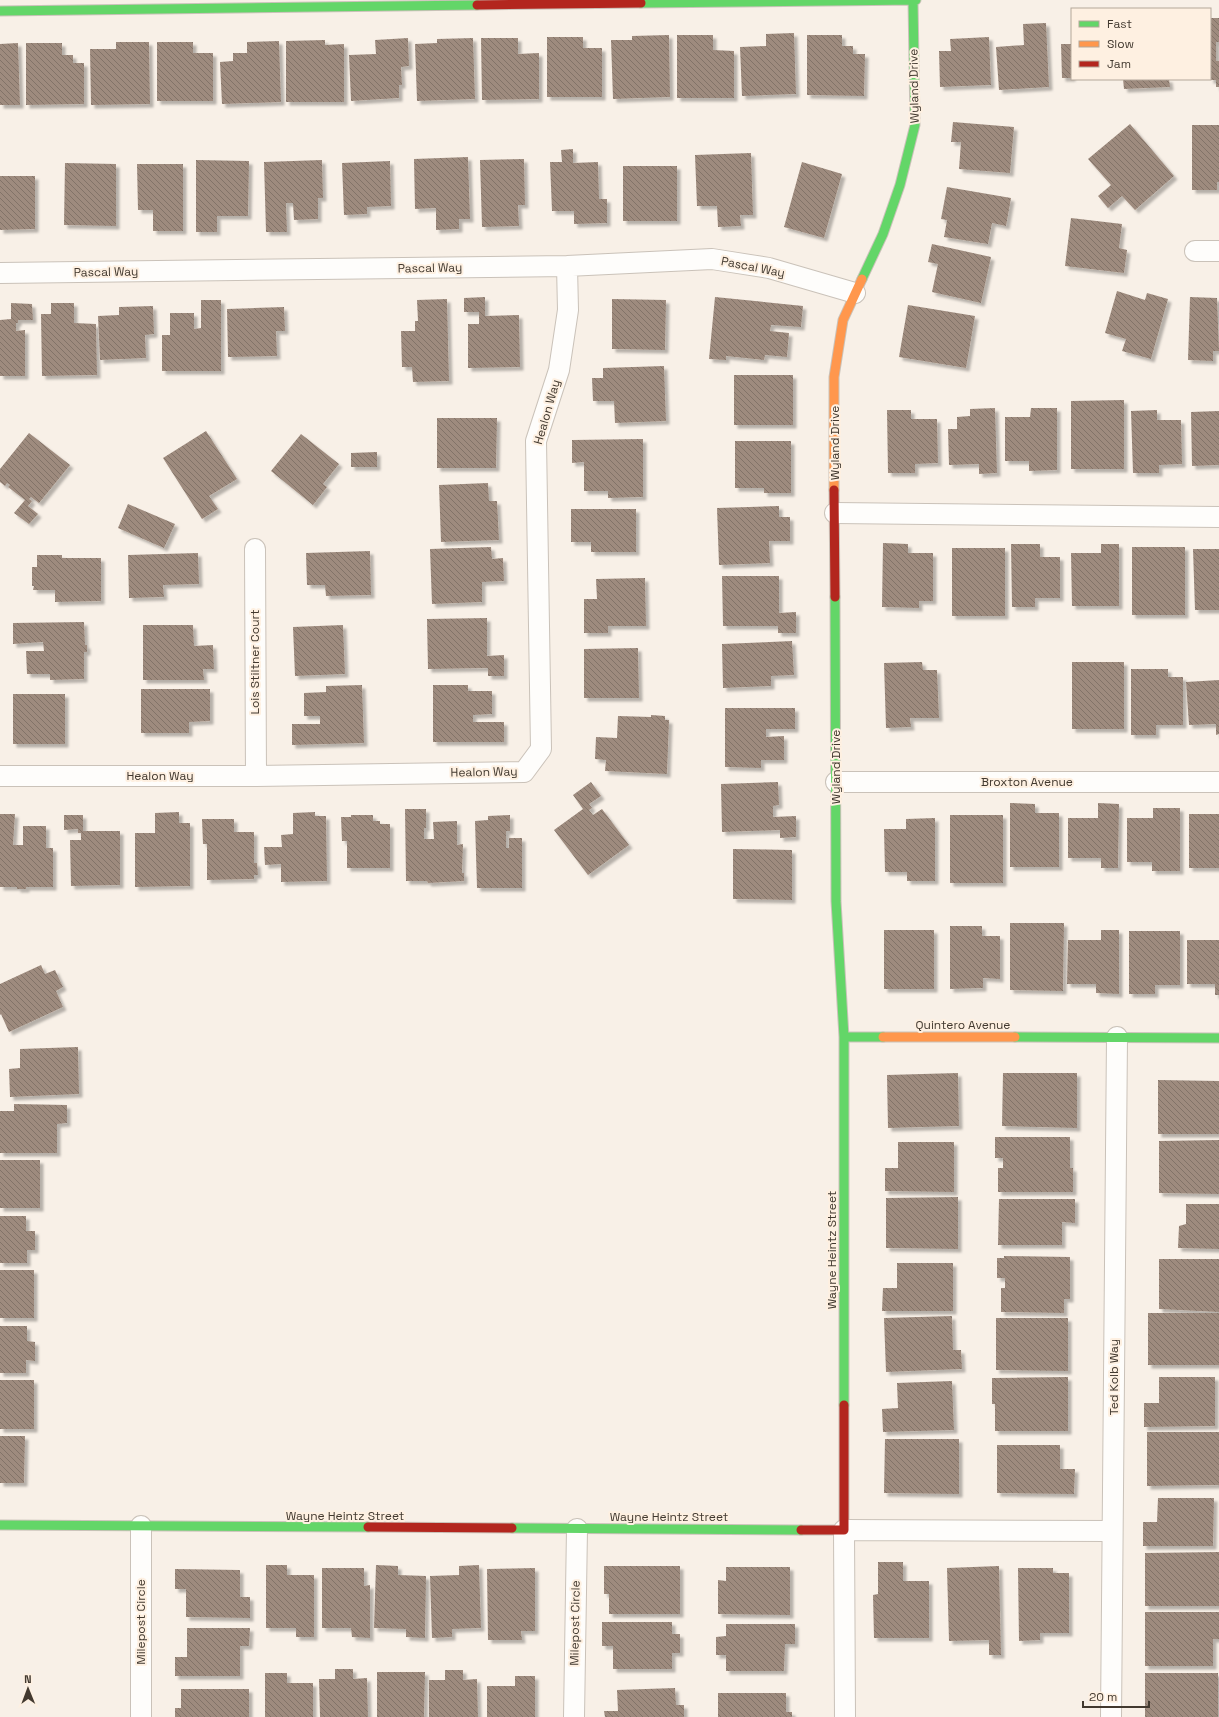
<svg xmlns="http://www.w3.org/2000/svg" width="1219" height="1717" font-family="'Space Grotesk',sans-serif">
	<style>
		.building { fill: url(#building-back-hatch); filter: url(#shadow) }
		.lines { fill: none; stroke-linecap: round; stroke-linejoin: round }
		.street-casing { stroke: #cac2b9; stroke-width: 22 }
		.fast-casing { stroke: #cac2b9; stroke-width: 11 }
		.slow-casing { stroke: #cac2b9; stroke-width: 11 }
		.jam-casing { stroke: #cac2b9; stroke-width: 11 }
		.street { stroke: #fefdfb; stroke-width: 20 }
		.fast { stroke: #63d668; stroke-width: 9 }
		.slow { stroke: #ff974d; stroke-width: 9 }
		.jam { stroke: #b3261e; stroke-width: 9 }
		.labels { text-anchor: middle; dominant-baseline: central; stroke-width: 4; stroke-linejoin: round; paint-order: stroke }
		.street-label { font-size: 12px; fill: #42392f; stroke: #fef0e1 }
	</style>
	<defs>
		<pattern id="building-back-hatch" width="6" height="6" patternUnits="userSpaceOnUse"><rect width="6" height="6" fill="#9e8b7e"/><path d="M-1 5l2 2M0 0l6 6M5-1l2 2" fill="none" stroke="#827368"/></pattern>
		<filter id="shadow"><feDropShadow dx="3.5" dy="3.5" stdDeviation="1" flood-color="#0004"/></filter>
	</defs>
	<rect width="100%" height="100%" fill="#f8f0e7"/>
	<!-- building -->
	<path class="building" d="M 1210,18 L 1219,18 L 1219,42 L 1216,42 L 1216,61 L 1219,61 L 1219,87 L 1216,87 L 1216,80 L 1210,80 Z
		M 1046,23 L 1049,87 L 999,90 L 996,47 L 1024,45 L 1023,24 Z
		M 794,33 L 796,94 L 742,96 L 740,47 L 766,46 L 766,34 Z
		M 669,35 L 670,97 L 613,99 L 611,40 L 632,40 L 632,36 Z
		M 677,35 L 713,35 L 713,50 L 734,51 L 734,98 L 677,98 Z
		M 807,35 L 842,35 L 842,46 L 853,46 L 853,54 L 865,54 L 864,96 L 807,95 Z
		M 547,37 L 583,37 L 583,48 L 602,48 L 602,97 L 547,97 Z
		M 989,37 L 991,85 L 940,87 L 939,51 L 951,51 L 950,39 Z
		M 408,38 L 409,66 L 401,67 L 402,85 L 399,85 L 399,98 L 351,101 L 349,55 L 376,54 L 375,40 Z
		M 473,38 L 475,99 L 417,101 L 415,44 L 437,43 L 437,39 Z
		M 481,38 L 518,38 L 518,54 L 539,53 L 539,99 L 482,100 Z
		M 325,40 L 325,45 L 344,44 L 344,102 L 286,102 L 286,41 Z
		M 279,41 L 281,102 L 222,104 L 220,62 L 233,61 L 233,53 L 247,53 L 247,42 Z
		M 116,42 L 149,42 L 150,104 L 91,105 L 90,49 L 116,49 Z
		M 157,42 L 193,42 L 193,53 L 213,53 L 213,101 L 157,101 Z
		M 18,43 L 20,105 L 0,105 L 0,44 Z
		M 26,43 L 62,43 L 62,55 L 73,55 L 73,63 L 84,63 L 84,104 L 26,105 Z
		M 1061,44 L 1072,44 L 1072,78 L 1062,78 Z
		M 1123,79 L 1169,79 L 1170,87 L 1124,89 Z
		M 953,122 L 1014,127 L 1010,173 L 959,169 L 961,142 L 951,142 Z
		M 1130,124 L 1174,176 L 1135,210 L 1122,196 L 1108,208 L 1098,196 L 1111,185 L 1088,159 Z
		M 1192,125 L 1219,125 L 1219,182 L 1217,182 L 1217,190 L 1192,190 Z
		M 573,149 L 573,163 L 598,162 L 599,199 L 607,199 L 607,223 L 574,224 L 574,211 L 552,211 L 550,162 L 562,162 L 561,150 Z
		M 751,153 L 753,215 L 740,215 L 741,226 L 718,227 L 717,206 L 697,206 L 695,155 Z
		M 468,157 L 470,219 L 459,219 L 459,229 L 436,230 L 436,208 L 415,209 L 414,159 Z
		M 524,159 L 525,205 L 518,205 L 519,226 L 482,227 L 480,160 Z
		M 196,160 L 249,161 L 248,216 L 217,216 L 217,232 L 196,232 Z
		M 322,160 L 323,198 L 318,198 L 318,219 L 294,220 L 293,203 L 286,203 L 287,232 L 266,232 L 264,162 Z
		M 390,161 L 391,206 L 367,207 L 367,214 L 344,215 L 342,163 Z
		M 802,162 L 842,174 L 824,238 L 784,227 Z
		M 65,163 L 116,164 L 116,226 L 64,225 Z
		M 137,164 L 183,164 L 183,231 L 153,231 L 153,210 L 138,210 Z
		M 623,166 L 677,166 L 677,221 L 623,221 Z
		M 0,176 L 35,176 L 35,229 L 0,230 Z
		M 947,187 L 1011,198 L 1006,226 L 992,223 L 988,244 L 944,237 L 947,220 L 941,219 Z
		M 1071,218 L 1122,224 L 1119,248 L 1127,250 L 1124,273 L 1065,266 Z
		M 932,244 L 991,257 L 981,303 L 932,292 L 938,264 L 928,262 Z
		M 1117,291 L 1145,300 L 1147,293 L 1168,299 L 1151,359 L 1122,351 L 1126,339 L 1105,333 Z
		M 485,297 L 485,316 L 519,315 L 520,367 L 468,368 L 468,324 L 479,324 L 479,312 L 464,312 L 464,298 Z
		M 715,297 L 803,306 L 801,327 L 771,325 L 770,331 L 789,333 L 787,357 L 765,355 L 764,360 L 726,356 L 726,360 L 709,359 Z
		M 1190,297 L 1217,298 L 1219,351 L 1213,351 L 1213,361 L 1188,360 Z
		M 447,299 L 449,381 L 413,382 L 412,367 L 402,367 L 401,331 L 415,331 L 415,321 L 418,321 L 417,300 Z
		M 612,299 L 666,300 L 665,350 L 612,349 Z
		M 201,300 L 221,300 L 221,371 L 162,371 L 162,335 L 170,335 L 170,313 L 194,313 L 194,329 L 201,328 Z
		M 11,303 L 32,304 L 33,320 L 18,320 L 18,323 L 16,323 L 16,331 L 25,330 L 25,376 L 0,376 L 0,320 L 11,319 Z
		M 51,303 L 74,303 L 74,323 L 96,324 L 97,375 L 42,376 L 41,314 L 51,314 Z
		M 908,305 L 975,316 L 966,368 L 899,357 Z
		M 153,306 L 154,334 L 145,335 L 146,358 L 100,360 L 98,316 L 119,315 L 119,307 Z
		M 284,307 L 285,331 L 276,331 L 277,356 L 228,357 L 227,309 Z
		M 664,366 L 666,421 L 615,423 L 614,401 L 593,401 L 592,378 L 603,378 L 603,368 Z
		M 734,375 L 793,375 L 793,425 L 734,425 Z
		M 1124,400 L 1124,469 L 1071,469 L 1071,401 Z
		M 995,408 L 997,473 L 979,474 L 979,464 L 949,465 L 948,429 L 957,429 L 957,417 L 970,416 L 970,409 Z
		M 1031,408 L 1057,408 L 1057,470 L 1029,471 L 1029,461 L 1005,461 L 1005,417 L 1030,417 Z
		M 887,410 L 911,410 L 911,419 L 937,419 L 938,463 L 915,464 L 915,473 L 888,473 Z
		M 1157,410 L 1157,420 L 1181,420 L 1182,464 L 1159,465 L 1159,473 L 1133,473 L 1131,411 Z
		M 1219,411 L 1219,465 L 1192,466 L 1191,412 Z
		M 437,418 L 497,418 L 496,468 L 437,468 Z
		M 206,431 L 237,479 L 209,496 L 218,509 L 202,519 L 163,458 Z
		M 29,433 L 70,465 L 39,503 L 31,497 L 29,499 L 32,501 L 28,506 L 38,514 L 29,524 L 14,513 L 25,500 L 8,487 L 10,485 L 7,483 L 5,486 L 0,482 L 0,469 Z
		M 301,434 L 339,464 L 323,484 L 327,487 L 313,505 L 271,471 Z
		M 643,439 L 643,497 L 608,498 L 608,491 L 584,491 L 584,462 L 572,463 L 572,440 Z
		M 735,441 L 791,441 L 791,493 L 764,493 L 764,488 L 735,488 Z
		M 377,452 L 377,467 L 351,467 L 351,453 Z
		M 488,483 L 489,501 L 497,501 L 499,540 L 441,542 L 439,485 Z
		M 128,504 L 175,524 L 164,548 L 118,528 Z
		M 779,506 L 779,517 L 790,517 L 790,541 L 769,541 L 770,563 L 719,565 L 717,508 Z
		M 571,509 L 636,509 L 636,552 L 591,552 L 591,542 L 571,542 Z
		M 883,543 L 908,544 L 908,553 L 933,553 L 933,601 L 919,601 L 919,608 L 882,607 Z
		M 1011,544 L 1040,544 L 1040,557 L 1060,557 L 1060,598 L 1035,598 L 1035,607 L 1012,607 Z
		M 1101,544 L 1119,544 L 1119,606 L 1072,606 L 1071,553 L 1101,553 Z
		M 491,547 L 492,559 L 503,558 L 504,581 L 482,582 L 482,602 L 432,604 L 430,549 Z
		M 1132,547 L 1185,547 L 1185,615 L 1132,615 Z
		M 952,548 L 1005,548 L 1005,616 L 952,616 Z
		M 1193,549 L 1219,549 L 1219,610 L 1195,610 Z
		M 370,551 L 371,595 L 326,596 L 325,585 L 307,585 L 306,553 Z
		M 198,553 L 199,584 L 163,585 L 164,597 L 129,598 L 128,555 Z
		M 37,555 L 62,555 L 62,558 L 101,558 L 101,601 L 55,602 L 55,590 L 33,590 L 34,586 L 32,586 L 32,567 L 37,567 Z
		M 722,576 L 779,576 L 779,613 L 796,612 L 796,633 L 778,633 L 778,626 L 723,626 Z
		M 645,578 L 646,626 L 608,626 L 608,633 L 584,633 L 584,599 L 597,599 L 596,579 Z
		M 487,618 L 487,656 L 504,655 L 504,676 L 488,676 L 488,668 L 428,669 L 427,619 Z
		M 84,622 L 85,645 L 87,645 L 87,652 L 84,652 L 84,679 L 50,680 L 50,674 L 27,674 L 26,651 L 44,651 L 43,642 L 13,644 L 13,623 Z
		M 143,625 L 193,625 L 194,646 L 213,645 L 214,669 L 203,669 L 204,680 L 143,680 Z
		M 343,625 L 345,674 L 295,676 L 293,627 Z
		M 792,641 L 794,675 L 771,676 L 771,686 L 723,688 L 722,644 Z
		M 638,648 L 639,698 L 584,698 L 584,649 Z
		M 922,662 L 923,670 L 937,670 L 939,718 L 910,718 L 911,727 L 886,728 L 884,663 Z
		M 1072,662 L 1124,662 L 1124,729 L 1072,729 Z
		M 1131,669 L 1168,669 L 1168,677 L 1183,677 L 1183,725 L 1156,725 L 1156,735 L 1131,735 Z
		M 1219,680 L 1219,734 L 1216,735 L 1216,724 L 1189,725 L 1186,682 Z
		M 362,685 L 364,743 L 292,745 L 292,724 L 320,724 L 320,716 L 304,716 L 304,693 L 326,692 L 326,686 Z
		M 433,685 L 468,685 L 468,691 L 492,691 L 492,714 L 473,715 L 473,722 L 504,722 L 504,742 L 433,742 Z
		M 141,689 L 210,689 L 210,721 L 189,722 L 189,733 L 141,733 Z
		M 13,694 L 65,694 L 65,744 L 13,744 Z
		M 725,708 L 795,708 L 795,729 L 766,729 L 766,737 L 784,736 L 784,760 L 761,760 L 761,768 L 725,767 Z
		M 651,715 L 665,716 L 665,720 L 669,720 L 667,774 L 605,771 L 606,760 L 595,759 L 596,737 L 617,738 L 618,716 L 651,717 Z
		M 591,782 L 601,796 L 589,804 L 592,808 L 589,810 L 593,815 L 602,809 L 629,845 L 588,875 L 554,830 L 583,809 L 573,795 Z
		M 778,782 L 779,805 L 773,806 L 773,817 L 796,816 L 796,837 L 780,838 L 780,830 L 722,832 L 721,784 Z
		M 1010,803 L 1035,804 L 1035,813 L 1059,813 L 1059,867 L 1010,867 Z
		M 1098,803 L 1119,804 L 1118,868 L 1101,868 L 1101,858 L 1068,858 L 1068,818 L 1098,818 Z
		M 1153,808 L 1180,808 L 1180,871 L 1152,871 L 1152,862 L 1127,862 L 1127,818 L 1153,818 Z
		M 405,809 L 426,809 L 426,828 L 424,828 L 424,839 L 434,839 L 433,822 L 457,821 L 457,845 L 463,844 L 462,873 L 464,873 L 464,881 L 428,883 L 427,881 L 406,881 Z
		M 179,812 L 179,823 L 190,823 L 190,886 L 135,887 L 135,833 L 155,833 L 155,813 Z
		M 315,812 L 315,816 L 326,816 L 327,881 L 281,882 L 281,864 L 265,865 L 264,847 L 282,847 L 281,835 L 293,834 L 293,813 Z
		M 0,814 L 15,814 L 13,845 L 23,845 L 23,826 L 46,826 L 46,848 L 53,848 L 53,887 L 26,887 L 26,889 L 17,889 L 17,887 L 0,887 Z
		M 1189,814 L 1219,814 L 1219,868 L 1189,868 Z
		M 64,815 L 83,815 L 83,831 L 120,831 L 120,885 L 71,886 L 70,840 L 81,840 L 81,833 L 78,833 L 78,829 L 64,830 Z
		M 351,815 L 373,815 L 373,821 L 380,821 L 380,824 L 390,824 L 390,868 L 347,868 L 347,841 L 342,841 L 341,817 L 351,817 Z
		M 510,815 L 510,831 L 506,831 L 506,848 L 509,848 L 509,838 L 522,838 L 522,888 L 477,888 L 475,821 L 488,820 L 488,816 Z
		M 950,815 L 1003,815 L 1003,883 L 950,883 Z
		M 935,818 L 935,881 L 907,881 L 907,872 L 885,872 L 884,829 L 906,829 L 906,819 Z
		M 202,819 L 234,819 L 234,832 L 254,832 L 254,863 L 257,863 L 258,875 L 254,875 L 254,879 L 207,880 L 207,844 L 203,844 Z
		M 733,849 L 792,850 L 792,900 L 733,899 Z
		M 1010,923 L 1064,923 L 1063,991 L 1010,990 Z
		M 950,926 L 982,926 L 982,936 L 1000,936 L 1000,979 L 983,978 L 983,988 L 950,989 Z
		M 884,930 L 934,930 L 934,989 L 884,989 Z
		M 1101,930 L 1119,930 L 1119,994 L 1096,993 L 1096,984 L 1067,984 L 1068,940 L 1101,940 Z
		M 1129,931 L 1180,931 L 1180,985 L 1155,985 L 1155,994 L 1129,994 Z
		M 1187,940 L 1219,940 L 1219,995 L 1215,995 L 1215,984 L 1187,984 Z
		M 41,965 L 45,974 L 55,970 L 63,987 L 56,991 L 63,1007 L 9,1032 L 1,1014 L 0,1015 L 0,984 Z
		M 78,1047 L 79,1094 L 10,1097 L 9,1069 L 20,1068 L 20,1049 Z
		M 958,1073 L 959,1126 L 888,1128 L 887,1075 Z
		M 1003,1073 L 1077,1073 L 1077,1128 L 1002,1126 Z
		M 1158,1080 L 1219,1081 L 1219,1134 L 1158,1134 Z
		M 14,1104 L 67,1105 L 67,1123 L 57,1124 L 57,1153 L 0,1153 L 0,1111 L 14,1111 Z
		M 995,1137 L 1070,1137 L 1070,1168 L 1073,1168 L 1073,1192 L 998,1192 L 998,1168 L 1003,1168 L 1003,1158 L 995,1158 Z
		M 1219,1140 L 1219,1194 L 1159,1193 L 1159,1141 Z
		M 898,1142 L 954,1142 L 954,1192 L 885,1191 L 885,1168 L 898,1168 Z
		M 0,1160 L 40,1160 L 40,1208 L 0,1208 Z
		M 958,1197 L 958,1249 L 886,1248 L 886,1198 Z
		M 999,1199 L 1075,1199 L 1075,1223 L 1062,1222 L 1062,1245 L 998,1245 Z
		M 1186,1204 L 1219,1204 L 1219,1249 L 1178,1248 L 1179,1226 L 1186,1224 Z
		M 0,1216 L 26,1216 L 26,1231 L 35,1231 L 35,1250 L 27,1250 L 27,1263 L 0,1263 Z
		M 1004,1256 L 1070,1257 L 1070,1299 L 1064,1299 L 1064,1313 L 1001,1312 L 1001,1288 L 1005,1288 L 1005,1278 L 997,1278 L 997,1258 L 1004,1258 Z
		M 1159,1259 L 1219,1259 L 1219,1312 L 1159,1309 Z
		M 897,1263 L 953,1263 L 953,1311 L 882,1311 L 883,1288 L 897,1288 Z
		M 0,1270 L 34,1270 L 34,1318 L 0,1318 Z
		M 1148,1313 L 1219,1313 L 1219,1365 L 1148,1365 Z
		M 952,1316 L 953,1350 L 961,1350 L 962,1369 L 886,1372 L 884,1318 Z
		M 996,1318 L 1068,1318 L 1068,1371 L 996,1370 Z
		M 0,1326 L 27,1326 L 27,1341 L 35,1342 L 35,1361 L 26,1360 L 26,1373 L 0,1373 Z
		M 1068,1377 L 1068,1431 L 995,1431 L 995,1404 L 992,1404 L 992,1378 Z
		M 1159,1377 L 1215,1377 L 1215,1426 L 1144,1427 L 1144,1403 L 1159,1403 Z
		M 0,1380 L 34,1380 L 34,1429 L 0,1429 Z
		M 952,1381 L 954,1430 L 883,1432 L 882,1409 L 898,1408 L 897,1383 Z
		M 1147,1432 L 1219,1432 L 1219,1485 L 1147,1486 Z
		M 0,1436 L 25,1436 L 24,1483 L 0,1483 Z
		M 885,1439 L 959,1439 L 959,1494 L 884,1493 Z
		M 997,1445 L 1060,1445 L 1060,1469 L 1075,1469 L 1074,1494 L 997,1493 Z
		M 1158,1498 L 1214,1498 L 1213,1546 L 1143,1546 L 1143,1522 L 1157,1522 Z
		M 1219,1552 L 1219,1606 L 1145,1606 L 1145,1553 Z
		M 878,1562 L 903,1562 L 903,1581 L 929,1581 L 929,1638 L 874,1638 L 873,1595 L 878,1594 Z
		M 266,1565 L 287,1565 L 287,1575 L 314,1575 L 314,1637 L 296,1637 L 296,1628 L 266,1628 Z
		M 376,1565 L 398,1566 L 398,1575 L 426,1576 L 425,1638 L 406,1637 L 406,1629 L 374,1628 Z
		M 479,1565 L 481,1628 L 452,1629 L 452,1637 L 432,1638 L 430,1576 L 459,1575 L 459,1566 Z
		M 604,1566 L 680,1566 L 680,1614 L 609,1614 L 609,1594 L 604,1594 Z
		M 999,1566 L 1001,1655 L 989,1655 L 989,1640 L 949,1641 L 947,1568 Z
		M 726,1567 L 790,1567 L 790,1615 L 718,1614 L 718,1580 L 726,1581 Z
		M 322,1568 L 364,1568 L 364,1586 L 370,1585 L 370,1638 L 352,1637 L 351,1628 L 322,1628 Z
		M 535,1568 L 535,1631 L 521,1631 L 522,1640 L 488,1640 L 487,1569 Z
		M 1018,1568 L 1053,1568 L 1053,1573 L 1069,1573 L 1069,1633 L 1040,1633 L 1040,1640 L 1019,1641 Z
		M 175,1569 L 240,1570 L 240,1597 L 250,1597 L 250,1618 L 186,1617 L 186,1589 L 175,1589 Z
		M 1145,1612 L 1219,1612 L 1219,1639 L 1213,1639 L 1213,1666 L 1145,1666 Z
		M 602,1622 L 672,1622 L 672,1634 L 680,1634 L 680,1653 L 672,1653 L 672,1669 L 613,1669 L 613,1646 L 602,1646 Z
		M 726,1624 L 795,1624 L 795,1644 L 785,1644 L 784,1671 L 726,1671 L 726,1655 L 716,1655 L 716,1637 L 726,1636 Z
		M 187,1628 L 250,1628 L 249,1646 L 240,1646 L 240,1676 L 175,1676 L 175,1657 L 187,1657 Z
		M 335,1669 L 353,1669 L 353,1679 L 367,1678 L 368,1717 L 320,1717 L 319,1679 L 335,1679 Z
		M 445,1670 L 463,1670 L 463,1680 L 477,1679 L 478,1717 L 429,1717 L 429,1680 L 445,1680 Z
		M 377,1672 L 425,1672 L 424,1717 L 377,1717 Z
		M 265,1673 L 287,1673 L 287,1683 L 313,1683 L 313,1717 L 265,1717 Z
		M 1145,1673 L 1218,1673 L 1218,1717 L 1145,1717 Z
		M 515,1676 L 535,1676 L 535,1717 L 487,1717 L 487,1686 L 515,1686 Z
		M 675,1688 L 676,1705 L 684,1705 L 684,1717 L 605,1717 L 604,1711 L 618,1711 L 617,1690 Z
		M 181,1689 L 249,1689 L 249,1717 L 175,1717 L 175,1708 L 181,1708 Z
		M 718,1693 L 786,1693 L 786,1712 L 792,1712 L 792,1717 L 718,1717 Z"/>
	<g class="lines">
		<!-- street casing -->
		<g class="street-casing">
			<path id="street" d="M 1195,251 L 1219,251
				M 0,273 L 567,266 L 712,259 L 769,268 L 855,293
				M 835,513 L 1219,517
				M 255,549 L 256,776
				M 0,776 L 256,776 L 524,772 L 541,749 L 536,441 L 559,370 L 568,310 L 567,266
				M 836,782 L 1219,782
				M 141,1717 L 141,1526
				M 574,1717 L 577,1529
				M 845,1717 L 844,1530 L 1112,1531
				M 1111,1717 L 1117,1037"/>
		</g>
		<!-- fast casing -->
		<g class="fast-casing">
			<path id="fast" d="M 641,3 L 916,0
				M 0,11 L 477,5
				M 862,279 L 883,234 L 900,185 L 915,125 L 913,0
				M 835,597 L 836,901 L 844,1037 L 883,1037
				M 844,1037 L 844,1405
				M 1015,1037 L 1219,1038
				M 0,1525 L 368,1527
				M 512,1528 L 801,1530"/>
		</g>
		<!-- slow casing -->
		<g class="slow-casing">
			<path id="slow" d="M 834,490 L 834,377 L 843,320 L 862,279
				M 883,1037 L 1015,1037"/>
		</g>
		<!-- jam casing -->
		<g class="jam-casing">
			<path id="jam" d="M 477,5 L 641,3
				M 834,490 L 835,597
				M 368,1527 L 512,1528
				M 801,1530 L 844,1530 L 844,1405"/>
		</g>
		<!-- street -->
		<use href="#street" class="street"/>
		<!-- fast -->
		<use href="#fast" class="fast"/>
		<!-- slow -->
		<use href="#slow" class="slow"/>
		<!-- jam -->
		<use href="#jam" class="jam"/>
	</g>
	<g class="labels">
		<!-- street labels -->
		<g class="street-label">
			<text transform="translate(914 86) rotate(-91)">Wyland Drive</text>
			<text transform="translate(753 267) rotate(11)">Pascal Way</text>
			<text transform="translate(430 268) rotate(-1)">Pascal Way</text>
			<text transform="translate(106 272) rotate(-1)">Pascal Way</text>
			<text transform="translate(547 412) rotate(-74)">Healon Way</text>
			<text transform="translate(835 443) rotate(-90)">Wyland Drive</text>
			<text transform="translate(255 662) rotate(-90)">Lois Stiltner Court</text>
			<text transform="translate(836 767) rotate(-90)">Wyland Drive</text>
			<text transform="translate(484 772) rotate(-1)">Healon Way</text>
			<text x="160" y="776">Healon Way</text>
			<text x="1027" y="782">Broxton Avenue</text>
			<text x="963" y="1025">Quintero Avenue</text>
			<text transform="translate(832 1250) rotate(-90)">Wayne Heintz Street</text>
			<text transform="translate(1114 1377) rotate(-90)">Ted Kolb Way</text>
			<text x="345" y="1516">Wayne Heintz Street</text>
			<text x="669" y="1517">Wayne Heintz Street</text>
			<text transform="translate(141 1622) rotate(-90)">Milepost Circle</text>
			<text transform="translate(575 1623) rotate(-89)">Milepost Circle</text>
		</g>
	</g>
	<!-- legend -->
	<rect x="1071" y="8" width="140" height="72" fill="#fef0e1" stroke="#b3a79a"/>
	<rect x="1079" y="21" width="20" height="6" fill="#63d668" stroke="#b3a79a"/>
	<text x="1107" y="28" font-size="12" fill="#42392f">Fast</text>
	<rect x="1079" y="41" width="20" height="6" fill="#ff974d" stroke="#b3a79a"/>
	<text x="1107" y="48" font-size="12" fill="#42392f">Slow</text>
	<rect x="1079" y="61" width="20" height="6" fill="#b3261e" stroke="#b3a79a"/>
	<text x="1107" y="68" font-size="12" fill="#42392f">Jam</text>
	<!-- north arrow -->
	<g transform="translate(28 1689) rotate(359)" stroke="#fef0e1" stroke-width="3" paint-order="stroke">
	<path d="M0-3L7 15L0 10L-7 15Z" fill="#42392f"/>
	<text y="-6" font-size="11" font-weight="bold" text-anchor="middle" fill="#42392f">N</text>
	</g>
	<!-- scale -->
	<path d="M1083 1701v6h66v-6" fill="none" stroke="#42392f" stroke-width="2"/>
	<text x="1089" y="1701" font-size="12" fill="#42392f" stroke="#fef0e1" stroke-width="3" paint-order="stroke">20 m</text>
</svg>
